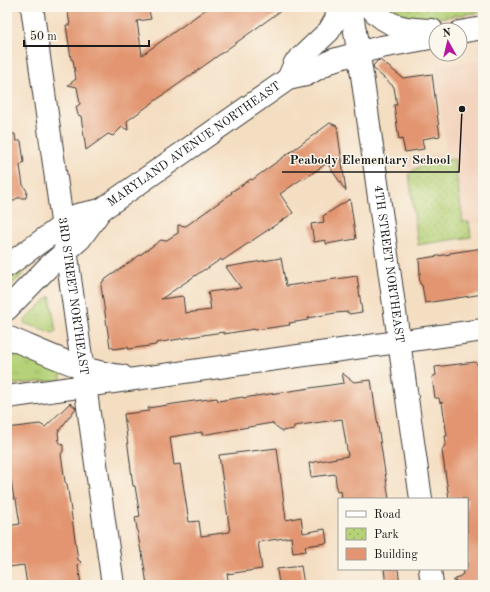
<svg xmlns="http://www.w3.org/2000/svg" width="490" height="592" font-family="'Old Standard TT',serif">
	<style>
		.built { fill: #f3d4be }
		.grass { fill: url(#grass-tufts); stroke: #69774a }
		.park { fill: url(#park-dots); stroke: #69774a }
		.building { fill: #e29570 }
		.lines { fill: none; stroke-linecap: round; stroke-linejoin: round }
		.minor-casing { stroke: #3c3935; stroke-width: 24 }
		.major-casing { stroke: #3c3935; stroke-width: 24 }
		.minor { stroke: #fff; stroke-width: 22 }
		.major { stroke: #fff; stroke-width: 22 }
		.labels { text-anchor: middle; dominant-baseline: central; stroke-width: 3; stroke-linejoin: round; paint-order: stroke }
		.street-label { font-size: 12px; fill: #1c1c1c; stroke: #fbf7ec }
		.leader { fill: none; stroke: #1c1c1c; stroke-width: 1.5 }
		.callout-dot { fill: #1c1c1c; stroke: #fbf7ec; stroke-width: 1.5 }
		.callout-label { font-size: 13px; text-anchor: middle; font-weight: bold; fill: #1c1c1c; stroke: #fbf7ec; stroke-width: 3; stroke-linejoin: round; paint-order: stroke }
	</style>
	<defs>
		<pattern id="grass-tufts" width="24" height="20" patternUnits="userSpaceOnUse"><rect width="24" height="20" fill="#b6d279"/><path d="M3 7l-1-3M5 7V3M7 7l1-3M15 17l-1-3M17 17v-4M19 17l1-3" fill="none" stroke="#9cb468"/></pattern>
		<pattern id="park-dots" width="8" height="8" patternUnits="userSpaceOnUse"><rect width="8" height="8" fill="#b6d279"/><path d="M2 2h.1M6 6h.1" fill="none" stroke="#9cb468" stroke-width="1.8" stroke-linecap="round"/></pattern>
	</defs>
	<rect width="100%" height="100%" fill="#fbf7ec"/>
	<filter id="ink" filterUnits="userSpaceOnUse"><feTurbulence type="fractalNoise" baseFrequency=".025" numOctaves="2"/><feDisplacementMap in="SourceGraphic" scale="8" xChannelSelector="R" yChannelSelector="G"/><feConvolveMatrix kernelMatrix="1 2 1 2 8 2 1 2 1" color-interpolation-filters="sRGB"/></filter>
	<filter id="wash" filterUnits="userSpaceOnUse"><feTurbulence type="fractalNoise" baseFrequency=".012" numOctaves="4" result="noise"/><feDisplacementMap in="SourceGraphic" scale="16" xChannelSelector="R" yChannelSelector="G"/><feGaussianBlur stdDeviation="0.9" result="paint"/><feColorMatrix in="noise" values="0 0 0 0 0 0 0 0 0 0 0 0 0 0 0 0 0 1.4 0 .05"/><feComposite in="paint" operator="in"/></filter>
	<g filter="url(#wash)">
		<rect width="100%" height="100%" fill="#f4dec2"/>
		<!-- built -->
		<path class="built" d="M 483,59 L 483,222 L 469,224 L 471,237 L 418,245 L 406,158 L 446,152 L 435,66 Z"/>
		<!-- grass -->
		<path class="grass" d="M 21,269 L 24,273 L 7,289 L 7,279 Z
			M 50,296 L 56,331 L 53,333 L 24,323 L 25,320 Z
			M 7,351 L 64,372 L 61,376 L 61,380 L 7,385 Z"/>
		<!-- park -->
		<path class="park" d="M 382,7 L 483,7 L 483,12 L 424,20 L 404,19 Z
			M 454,159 L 463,222 L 469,222 L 471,237 L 418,245 L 409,174 C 422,162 436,162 454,159 Z"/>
		<g id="blocks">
			<!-- building -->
			<path class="building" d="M 67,7 L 148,7 L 151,19 L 137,21 L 142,55 L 209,7 L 286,7 L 127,121 L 128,130 L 122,127 L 113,136 L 108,134 L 86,150 L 81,116 L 78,115 L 76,107 L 80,104 L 77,87 L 68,85 L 76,79 L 73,60 L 71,59 L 66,25 L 70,25 Z
				M 380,60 L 403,78 L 432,74 L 440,136 L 422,139 L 424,149 L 405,152 L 402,139 L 399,140 L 394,105 L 397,105 L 394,87 L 374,69 L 373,66 L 377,61 Z
				M 330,123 L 337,126 L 346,191 L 327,163 L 304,179 L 303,178 L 280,194 L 293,213 L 222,261 L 221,259 L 205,270 L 205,269 L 161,299 L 183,296 L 185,313 L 211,310 L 208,292 L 241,288 L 226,267 L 281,258 L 286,286 L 357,276 L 362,312 L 349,314 L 348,312 L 335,313 L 308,318 L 308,320 L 289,323 L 290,325 L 255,330 L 254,329 L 224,334 L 224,332 L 209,334 L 156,343 L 156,345 L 128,349 L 128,347 L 113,349 L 113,347 L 110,347 L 101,286 L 103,281 L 161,240 L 165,241 L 178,233 L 178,225 L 186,226 L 232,193 L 231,192 L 251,179 L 252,180 Z
				M 7,134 L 15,134 L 16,141 L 21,141 L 24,162 L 20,166 L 23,185 L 27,191 L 26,198 L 17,198 L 7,206 Z
				M 350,199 L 356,239 L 326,244 L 326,240 L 314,242 L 311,224 L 324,222 L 323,216 Z
				M 483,248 L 483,294 L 425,303 L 422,285 L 420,284 L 419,275 L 420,273 L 419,259 L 450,254 L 450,253 Z
				M 475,362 L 478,365 L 483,364 L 483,585 L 467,585 L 453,581 L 463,574 L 462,569 L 467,569 L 467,499 L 449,499 L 442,450 L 446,443 L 445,436 L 447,436 L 442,402 L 440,403 L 439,398 L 435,398 L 432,377 L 436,375 L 435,367 Z
				M 342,373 L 354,382 L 371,380 L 389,499 L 342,499 L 341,491 L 337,492 L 335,474 L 311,477 L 309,463 L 348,456 L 342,419 L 294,426 L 294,429 L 282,431 L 272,423 L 202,435 L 202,432 L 170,437 L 174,465 L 180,464 L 189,522 L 199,521 L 201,536 L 230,532 L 219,455 L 277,448 L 286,520 L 301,517 L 303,533 L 325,529 L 327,543 L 305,546 L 306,551 L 293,553 L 291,537 L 258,542 L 262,569 L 227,574 L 229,585 L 147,585 L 142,552 L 141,552 L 135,517 L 140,516 L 135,486 L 133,486 L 124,414 L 149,411 L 148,408 L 187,402 L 217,398 L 218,401 L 243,397 L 243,398 L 344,383 Z
				M 70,403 L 76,408 L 58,432 L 59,442 L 63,445 L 63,451 L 61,454 L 65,482 L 67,484 L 69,497 L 78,560 L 81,562 L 78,565 L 81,585 L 27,585 L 24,565 L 9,567 L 7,556 L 7,526 L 20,524 L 16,499 L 14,499 L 8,461 L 7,461 L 7,428 L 40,424 L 45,427 Z
				M 301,566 L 304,585 L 279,585 L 277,569 Z
				M 384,569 L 398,569 L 400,585 L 386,585 Z"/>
		</g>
	</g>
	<g filter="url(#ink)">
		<use href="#blocks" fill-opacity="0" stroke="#3c3935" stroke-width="1"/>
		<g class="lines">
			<!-- minor casing -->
			<g class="minor-casing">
				<g id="minor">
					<path id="s1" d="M 32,7 L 113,585"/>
				</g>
			</g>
			<!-- major casing -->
			<g class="major-casing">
				<g id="major">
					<path id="s2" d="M 351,7 L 362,75 L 421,499"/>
					<path d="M 370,7 C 388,28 406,29 432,30"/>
					<path d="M 460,32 L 483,28"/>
					<path d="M 288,79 L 295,63 L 329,31 L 336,19 L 338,7"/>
					<path d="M 7,266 L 77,215 L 101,210"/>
					<path id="s3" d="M 7,309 L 49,266 L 80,239 L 101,210 L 288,79 L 306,75 L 333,60 L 358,53 L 381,47 L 436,37"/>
					<path d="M 7,337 C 44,352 82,372 122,376"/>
					<path d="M 7,397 L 483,330"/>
					<path d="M 430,569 L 432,585"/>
				</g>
			</g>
			<!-- minor -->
			<use href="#minor" class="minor"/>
			<!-- major -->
			<use href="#major" class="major"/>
		</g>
	</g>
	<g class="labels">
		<!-- street labels -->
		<g class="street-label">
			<text stroke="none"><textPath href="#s3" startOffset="251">MARYLAND AVENUE NORTHEAST</textPath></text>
			<text stroke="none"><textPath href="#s2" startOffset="260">4TH STREET NORTHEAST</textPath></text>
			<text stroke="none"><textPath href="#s1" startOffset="292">3RD STREET NORTHEAST</textPath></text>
		</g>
	</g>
	<!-- callouts -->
	<path class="leader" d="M462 109L459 172H282"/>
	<circle class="callout-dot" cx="462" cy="109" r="4"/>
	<g class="callout-label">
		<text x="370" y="164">Peabody Elementary School</text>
	</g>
	<!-- margin -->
	<rect width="490" height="592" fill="none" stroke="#fbf7ec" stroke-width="24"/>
	<!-- legend -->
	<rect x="338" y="498" width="130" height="72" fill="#fbf7ec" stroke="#a29f99"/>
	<rect x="346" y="511" width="20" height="6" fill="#ffffff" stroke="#a29f99"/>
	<text x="374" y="518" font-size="12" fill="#1c1c1c">Road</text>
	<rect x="346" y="528" width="20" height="12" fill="url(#park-dots)" stroke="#a29f99"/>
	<text x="374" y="538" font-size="12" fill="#1c1c1c">Park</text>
	<rect x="346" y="548" width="20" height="12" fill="#e29570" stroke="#a29f99"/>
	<text x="374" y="558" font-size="12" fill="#1c1c1c">Building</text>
	<!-- north arrow -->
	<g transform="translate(448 42) rotate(352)"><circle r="19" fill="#fbf7ec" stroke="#a29f99"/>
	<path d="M0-3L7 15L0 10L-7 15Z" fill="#b5179e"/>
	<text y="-6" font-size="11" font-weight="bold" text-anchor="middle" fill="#1c1c1c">N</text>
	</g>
	<!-- scale -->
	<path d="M24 40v6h125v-6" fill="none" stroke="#1c1c1c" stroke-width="2"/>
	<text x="30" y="40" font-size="12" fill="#1c1c1c" stroke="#fbf7ec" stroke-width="3" paint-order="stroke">50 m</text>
</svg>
